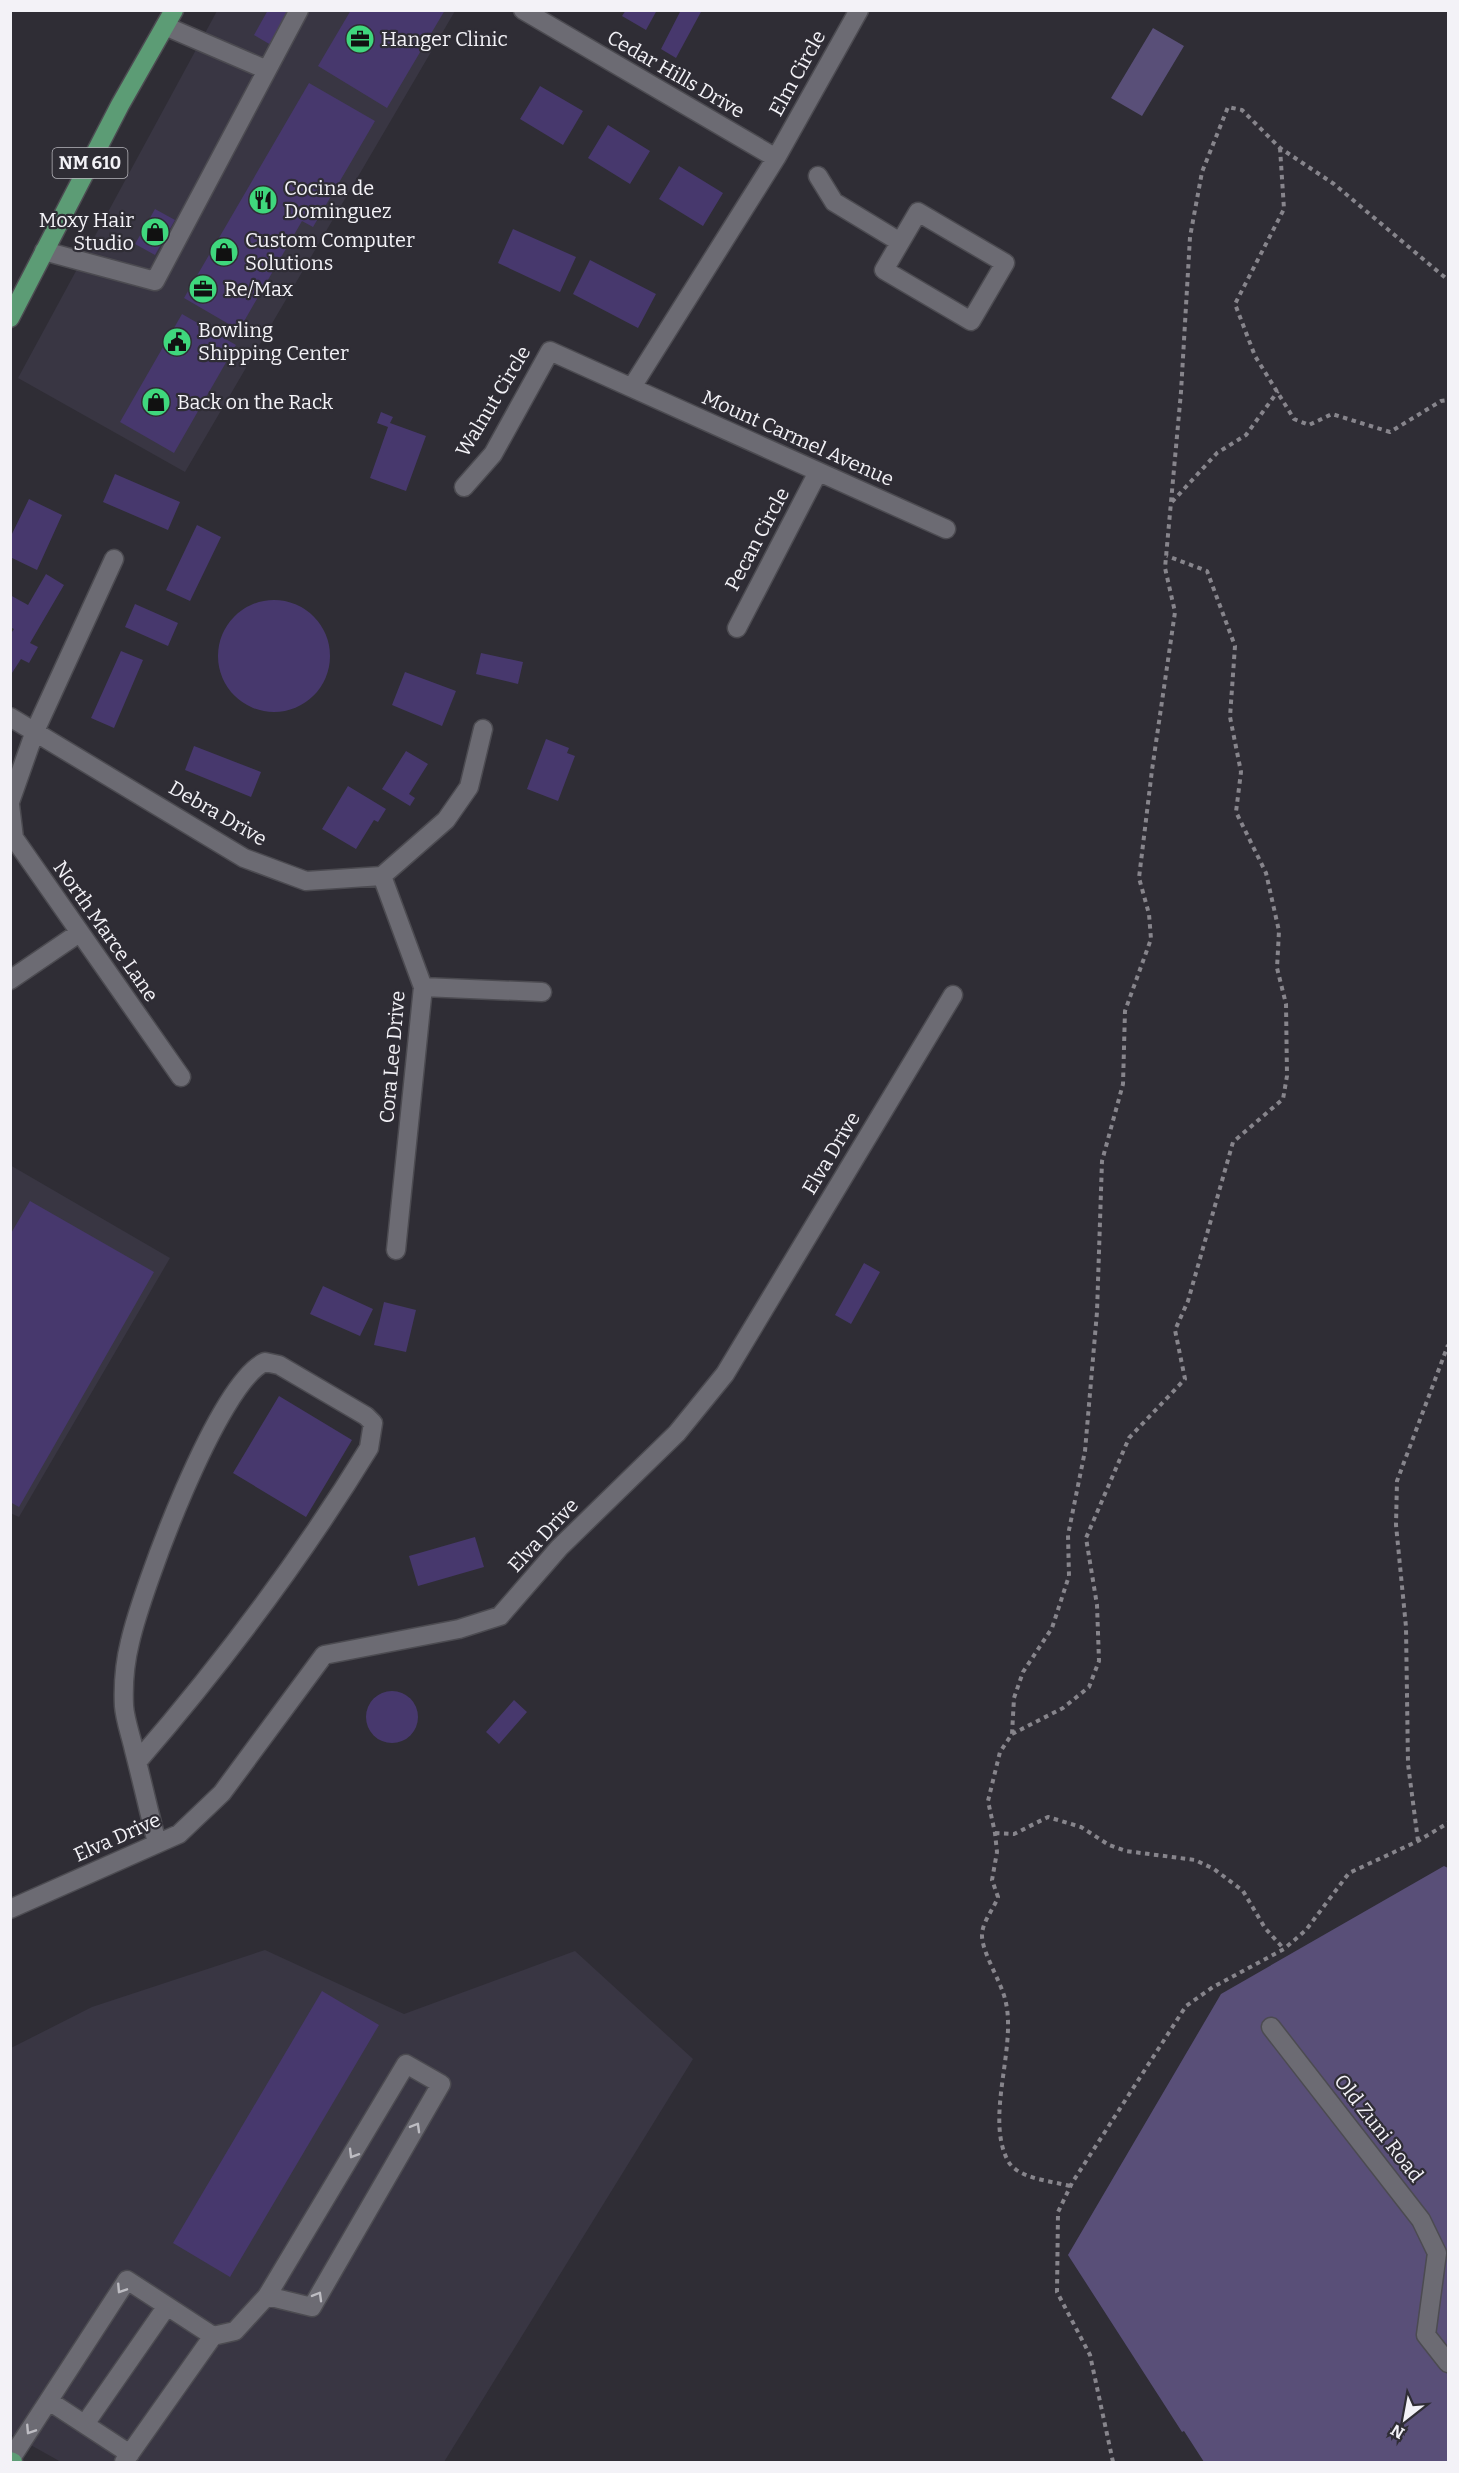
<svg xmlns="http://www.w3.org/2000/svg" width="1459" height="2473" font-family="Bitter,serif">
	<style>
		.built { fill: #393643 }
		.green { fill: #594f78 }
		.building { fill: #47386d }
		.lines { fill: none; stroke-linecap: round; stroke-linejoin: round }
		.minor-casing { stroke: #4c4b51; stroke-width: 21 }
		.major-casing { stroke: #4c4b51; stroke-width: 21 }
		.path { stroke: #87858c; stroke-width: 4; stroke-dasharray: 4.5 4.5; stroke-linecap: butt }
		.minor { stroke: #6c6b73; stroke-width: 18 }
		.major { stroke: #5c9c75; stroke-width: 18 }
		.oneway { stroke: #bdbcc2 }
		.labels { text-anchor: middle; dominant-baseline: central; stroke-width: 4.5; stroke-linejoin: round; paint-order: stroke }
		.shield { fill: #2f2d35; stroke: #b8b7bd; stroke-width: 1.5 }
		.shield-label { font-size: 18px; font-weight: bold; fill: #f3f2f7 }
		.poi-label { font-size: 20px; fill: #f3f2f7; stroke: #2f2d35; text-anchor: start }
		.street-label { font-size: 20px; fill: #f3f2f7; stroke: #2f2d35 }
	</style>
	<rect width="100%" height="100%" fill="#2f2d35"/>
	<!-- built -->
	<path class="built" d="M 217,11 L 455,11 L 185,472 L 18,378 Z
		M 10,1165 L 170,1258 L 19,1517 L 10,1513 Z
		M 265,1950 L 404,2014 L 575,1951 L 693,2059 L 444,2462 L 61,2462 L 11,2434 L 11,2048 L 92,2007 Z"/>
	<!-- green -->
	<path class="green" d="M 1153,28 L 1184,46 L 1142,116 L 1111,98 Z
		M 1444,1866 L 1448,1868 L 1448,2462 L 1204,2462 L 1184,2431 L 1182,2432 L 1068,2255 L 1221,1994 Z"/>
	<!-- building -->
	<path class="building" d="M 268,10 L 292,10 L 271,45 L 254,35 Z
		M 351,10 L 445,10 L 387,108 L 318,66 Z
		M 626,10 L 657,10 L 646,30 L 622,16 Z
		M 681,10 L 702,10 L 676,58 L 661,49 Z
		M 309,83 L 375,121 L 313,227 L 302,221 L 239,330 L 184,298 Z
		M 540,86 L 583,111 L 563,145 L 520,119 Z
		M 608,125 L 650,151 L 630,184 L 588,158 Z
		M 679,166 L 723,193 L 703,226 L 659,199 Z
		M 155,209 L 175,220 L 155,255 L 135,244 Z
		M 513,229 L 576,257 L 560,292 L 498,263 Z
		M 590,260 L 656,294 L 638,328 L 573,294 Z
		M 182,314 L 236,345 L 174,453 L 120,422 Z
		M 381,412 L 393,417 L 390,423 L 426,436 L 406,491 L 370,478 L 388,427 L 377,423 Z
		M 115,474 L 180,502 L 168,530 L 103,502 Z
		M 29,499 L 62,515 L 37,570 L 10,557 L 10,538 Z
		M 197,525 L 221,537 L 190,601 L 166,590 Z
		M 46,574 L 64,585 L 30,643 L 38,647 L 29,663 L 21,659 L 10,676 L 10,635 L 14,629 L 10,627 L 10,595 L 28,605 Z
		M218 656a56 56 0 1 1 112 0a56 56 0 1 1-112 0Z
		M 135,604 L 178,623 L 168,646 L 125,627 Z
		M 121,651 L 143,660 L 114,728 L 91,718 Z
		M 481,653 L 523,662 L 518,684 L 476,674 Z
		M 405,672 L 456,691 L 442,726 L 392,705 Z
		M 546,739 L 569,748 L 567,753 L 575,756 L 558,801 L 527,789 Z
		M 194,746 L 261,772 L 251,797 L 185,770 Z
		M 406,751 L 428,764 L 409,794 L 415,798 L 410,806 L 382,789 Z
		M 348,786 L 386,809 L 378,822 L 374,820 L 356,849 L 322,829 Z
		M 30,1201 L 154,1272 L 19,1507 L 10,1502 L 10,1235 Z
		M 864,1263 L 880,1272 L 851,1324 L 835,1315 Z
		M 323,1286 L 373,1309 L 360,1336 L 310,1314 Z
		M 384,1302 L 416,1310 L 406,1352 L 374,1345 Z
		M 279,1396 L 352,1440 L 306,1517 L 233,1473 Z
		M 475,1537 L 484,1567 L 418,1586 L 409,1556 Z
		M366 1717a26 26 0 1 1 52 0a26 26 0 1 1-52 0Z
		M 514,1700 L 527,1712 L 499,1744 L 486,1732 Z
		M 322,1991 L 379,2025 L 230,2277 L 173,2243 Z"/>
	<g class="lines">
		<!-- minor casing -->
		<g class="minor-casing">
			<path id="minor" d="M 523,10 L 776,158
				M 165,26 L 267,70
				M 818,176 L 834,202 L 900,242
				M 918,212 L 1005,263 L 971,321 L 884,270 Z
				M 44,251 L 155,281 L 299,10
				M 632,387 L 776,158 L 859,10
				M 464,487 L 493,454 L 550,351 L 946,529
				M 737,628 L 818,472
				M 10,717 L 244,858 L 306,881 L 382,876 L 446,820 L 469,787 L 483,729
				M 10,802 L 35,731 L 114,559
				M 10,805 L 14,838 L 181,1077
				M 382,876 L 423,987 L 396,1250
				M 10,980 L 79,933
				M 423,987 L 542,992
				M 137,1762 C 222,1664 301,1559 369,1448 L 373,1423 L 366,1416 L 279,1365 L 265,1362 C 218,1382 142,1589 130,1642 C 125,1662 123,1685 124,1706 C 125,1720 131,1736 134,1750 C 142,1781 149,1812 157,1843
				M 10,1909 L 179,1834 L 222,1793 L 324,1655 L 459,1629 L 500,1616 L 559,1548 L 677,1433 L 725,1374 L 953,995
				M 1271,2027 L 1421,2220 L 1437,2253 L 1426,2335 L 1448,2363
				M 213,2336 L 235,2331 L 267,2296 L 406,2064 L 441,2084 L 312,2307 L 267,2296
				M 49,2401 L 130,2454
				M 85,2424 L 167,2306
				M 10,2460 L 127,2280 L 213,2336 L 124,2462"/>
		</g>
		<!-- major casing -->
		<g class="major-casing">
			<path id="major" d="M 10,318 L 120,105 L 174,10
				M 10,2461 L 13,2462"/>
		</g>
		<!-- path -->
		<path class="path" d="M 1280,148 L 1284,209 L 1235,304 L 1255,356 L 1294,419 L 1309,425 L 1332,414 L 1390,432 L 1441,401 L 1448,400
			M 1172,502 L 1217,453 L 1246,435 L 1278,391
			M 1012,1734 L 1063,1708 L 1089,1687 L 1099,1661 L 1097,1605 L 1086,1538 L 1129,1438 L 1185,1379 L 1175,1330 L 1188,1301 L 1233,1142 L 1283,1099 L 1287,1076 L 1286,1004 L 1277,968 L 1279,931 L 1266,873 L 1236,812 L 1241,772 L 1230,717 L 1235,646 L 1207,571 L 1167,556
			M 995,1833 L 1014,1834 L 1048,1817 L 1081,1827 L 1109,1845 L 1126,1851 L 1195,1860 L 1214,1869 L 1243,1891 L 1265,1928 L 1284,1949
			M 1418,1841 L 1408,1764 L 1406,1627 L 1396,1525 L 1397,1481 L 1448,1345
			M 1070,2186 C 1052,2181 1018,2179 1008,2161 C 985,2118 1016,2050 1006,2003 C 1002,1982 981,1952 982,1934 C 983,1921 993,1910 998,1897 L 992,1880 L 997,1852 L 995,1833 L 988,1801 L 1000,1752 L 1012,1734 L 1014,1698 L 1023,1672 L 1052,1628 L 1069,1576 L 1068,1535 L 1085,1451 L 1097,1312 L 1102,1161 L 1123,1084 L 1125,1011 L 1151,939 L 1149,914 L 1139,878 L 1152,770 L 1175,612 L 1165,568 L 1181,392 L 1190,237 L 1202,172 L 1228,107 L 1242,110 L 1280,148 L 1334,184 L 1448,280
			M 1113,2462 L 1090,2355 L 1057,2292 L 1058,2212 L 1072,2183 L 1186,2006 L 1213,1987 L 1284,1949 L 1306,1930 L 1349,1873 L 1418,1841 L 1448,1823"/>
		<!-- minor -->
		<use href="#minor" class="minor"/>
		<!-- major -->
		<use href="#major" class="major"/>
	</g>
	<!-- one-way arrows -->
	<defs><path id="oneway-chevron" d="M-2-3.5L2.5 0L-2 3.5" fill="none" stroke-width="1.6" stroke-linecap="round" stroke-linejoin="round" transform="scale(1.5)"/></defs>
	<g class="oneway">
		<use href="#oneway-chevron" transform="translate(416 2127) rotate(-60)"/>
		<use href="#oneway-chevron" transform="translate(353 2154) rotate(121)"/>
		<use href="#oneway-chevron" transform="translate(121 2289) rotate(123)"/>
		<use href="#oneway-chevron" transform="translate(318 2296) rotate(-60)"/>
		<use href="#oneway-chevron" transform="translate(30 2430) rotate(123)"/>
	</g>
	<!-- icons -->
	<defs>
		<g id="office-disc" transform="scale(1.5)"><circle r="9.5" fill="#3fd77d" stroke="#2f2d35"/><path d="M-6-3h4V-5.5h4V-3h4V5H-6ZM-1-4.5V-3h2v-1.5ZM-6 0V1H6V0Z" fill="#111"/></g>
		<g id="restaurant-disc" transform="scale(1.5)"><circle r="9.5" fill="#3fd77d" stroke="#2f2d35"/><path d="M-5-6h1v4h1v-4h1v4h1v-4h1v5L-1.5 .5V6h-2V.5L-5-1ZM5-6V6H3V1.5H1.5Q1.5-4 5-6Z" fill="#111"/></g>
		<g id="shop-disc" transform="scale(1.5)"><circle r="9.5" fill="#3fd77d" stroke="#2f2d35"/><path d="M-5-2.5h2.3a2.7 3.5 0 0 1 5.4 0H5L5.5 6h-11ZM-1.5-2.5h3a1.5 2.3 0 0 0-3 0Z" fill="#111"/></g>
		<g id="civic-disc" transform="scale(1.5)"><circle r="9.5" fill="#3fd77d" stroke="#2f2d35"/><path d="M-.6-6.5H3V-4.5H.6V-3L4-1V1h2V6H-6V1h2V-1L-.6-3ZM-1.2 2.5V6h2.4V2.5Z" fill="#111"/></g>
	</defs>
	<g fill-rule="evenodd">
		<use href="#office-disc" x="360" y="39"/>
		<use href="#restaurant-disc" x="263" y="200"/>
		<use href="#shop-disc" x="155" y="232"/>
		<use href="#shop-disc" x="224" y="252"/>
		<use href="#office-disc" x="203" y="289"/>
		<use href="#civic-disc" x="177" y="342"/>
		<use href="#shop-disc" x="156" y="402"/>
	</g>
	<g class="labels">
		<!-- shield labels -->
		<rect class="shield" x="52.5" y="148" width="75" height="30" rx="4.5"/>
		<g class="shield-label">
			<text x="90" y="163">NM 610</text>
		</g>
		<!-- poi labels -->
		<g class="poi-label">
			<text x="381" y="39">Hanger Clinic</text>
			<text x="284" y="188">Cocina de<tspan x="284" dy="23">Dominguez</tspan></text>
			<text x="134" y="220" text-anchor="end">Moxy Hair<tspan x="134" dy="23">Studio</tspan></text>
			<text x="245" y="240">Custom Computer<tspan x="245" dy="23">Solutions</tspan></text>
			<text x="224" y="289">Re/Max</text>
			<text x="198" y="330">Bowling<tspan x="198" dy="23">Shipping Center</tspan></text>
			<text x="177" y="402">Back on the Rack</text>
		</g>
		<!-- street labels -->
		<g class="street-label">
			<text transform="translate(797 73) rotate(-61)">Elm Circle</text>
			<text transform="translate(676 74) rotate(30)">Cedar Hills Drive</text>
			<text transform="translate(493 401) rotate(-59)">Walnut Circle</text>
			<text transform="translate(798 438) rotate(24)">Mount Carmel Avenue</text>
			<text transform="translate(757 539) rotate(-62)">Pecan Circle</text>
			<text transform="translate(218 813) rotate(30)">Debra Drive</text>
			<text transform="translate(106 931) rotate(55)">North Marce Lane</text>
			<text transform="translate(392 1057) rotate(-85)">Cora Lee Drive</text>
			<text transform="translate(831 1153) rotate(-59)">Elva Drive</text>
			<text transform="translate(543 1535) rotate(-47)">Elva Drive</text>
			<text transform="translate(117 1837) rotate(-24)">Elva Drive</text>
			<text transform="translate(1379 2128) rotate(52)">Old Zuni Road</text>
		</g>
	</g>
	<!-- border -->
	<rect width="1459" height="2473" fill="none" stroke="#f3f2f7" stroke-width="24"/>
	<!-- north arrow -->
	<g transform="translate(1405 2419) rotate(211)" stroke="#2f2d35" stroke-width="4.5" paint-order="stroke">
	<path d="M0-4.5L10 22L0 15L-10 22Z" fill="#f3f2f7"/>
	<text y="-9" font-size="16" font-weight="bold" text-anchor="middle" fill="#f3f2f7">N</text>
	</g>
</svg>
